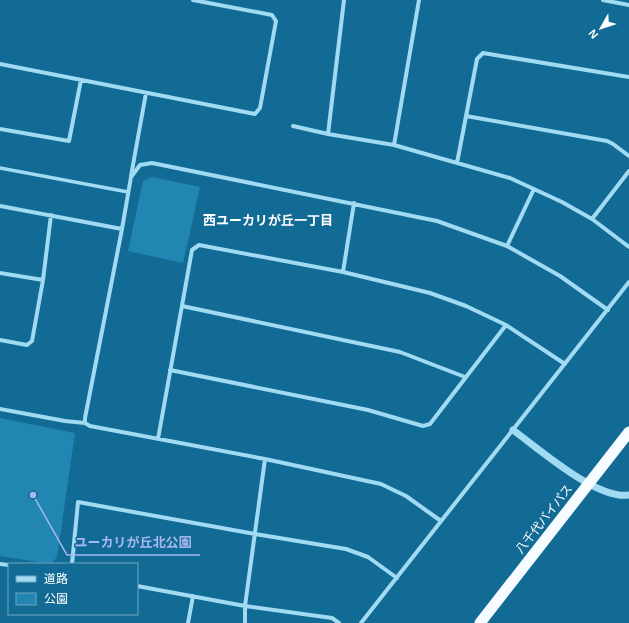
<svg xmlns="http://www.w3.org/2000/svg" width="629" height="623" font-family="Arial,'Noto Sans JP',sans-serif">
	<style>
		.green { fill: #2186b2 }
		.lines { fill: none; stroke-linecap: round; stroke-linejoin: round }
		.pedestrian { stroke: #a1daf3; stroke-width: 3.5 }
		.minor { stroke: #a1daf3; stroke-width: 4 }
		.tertiary { stroke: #a1daf3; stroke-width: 7 }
		.trunk { stroke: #f6fcff; stroke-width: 11 }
		.labels { text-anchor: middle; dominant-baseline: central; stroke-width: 3; stroke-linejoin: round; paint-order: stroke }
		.street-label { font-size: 12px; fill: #fff; stroke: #126b95 }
		.neighbourhood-label { font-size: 13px; font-weight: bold; fill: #fff; stroke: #126b95 }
		.leader { fill: none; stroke: #a5b8ef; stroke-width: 1.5 }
		.callout-dot { fill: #a5b8ef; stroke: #126b95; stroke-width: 1.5 }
		.callout-label { font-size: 13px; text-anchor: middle; font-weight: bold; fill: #a5b8ef; stroke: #126b95; stroke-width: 3; stroke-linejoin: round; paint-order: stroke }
	</style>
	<rect width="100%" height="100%" fill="#126b95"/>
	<!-- green -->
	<path class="green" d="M 152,177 L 200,187 L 183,263 L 128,251 L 143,181 Z
		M 0,418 L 75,433 L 57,557 L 51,564 L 0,556 Z"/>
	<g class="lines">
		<!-- pedestrian -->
		<path class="pedestrian" d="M 0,168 L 128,192"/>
		<!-- minor -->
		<path class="minor" d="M 603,0 L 629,5
			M 0,64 L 255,114 L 260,108 L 276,21 L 272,15 L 193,0
			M 466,116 L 607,141 L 613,144 L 629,156
			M 293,126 L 328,134 L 394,145 L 510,178 L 562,202 L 592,219 L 629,247
			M 0,129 L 69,141 L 81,80
			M 328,134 L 344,0
			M 394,145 L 419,0
			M 457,163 L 477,59 L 483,53 L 629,77
			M 131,176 L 146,93
			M 0,206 L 122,229
			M 592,219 L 629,171
			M 507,246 L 534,189
			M 343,272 L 354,203
			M 0,273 L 43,280
			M 182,306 L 400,352 L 465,377
			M 0,340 L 27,345 L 32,341 L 43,280 L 51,215
			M 170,370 L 368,410 L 423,426 L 430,424 L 506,325
			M 0,409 L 65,421 L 85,423 L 90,426 L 265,459 L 381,484 L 406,496 L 441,521
			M 85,423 L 85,418 L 122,229 L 131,177 L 140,165 L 152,163 L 437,221 L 507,246 L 560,276 L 608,310
			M 158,439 L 192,250 L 199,245 L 343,272 L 430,293 L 466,306 L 506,325 L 565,364
			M 0,564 L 9,565
			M 72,564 L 78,502 L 255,534 L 346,549 L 368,557 L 397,578
			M 137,586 L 245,606 L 332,618 L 339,623
			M 188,623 L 193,596
			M 245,623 L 245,606 L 265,459
			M 361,623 L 629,282"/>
		<!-- tertiary -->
		<path class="tertiary" d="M 513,430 C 539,449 597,500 629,495"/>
		<!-- trunk -->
		<path class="trunk" d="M 480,623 L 629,432"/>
	</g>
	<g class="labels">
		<!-- street labels -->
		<g class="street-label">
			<text transform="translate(544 519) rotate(-52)">八千代バイパス</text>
		</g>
		<!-- neighbourhood labels -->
		<g class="neighbourhood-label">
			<text x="268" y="220">西ユーカリが丘一丁目</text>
		</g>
	</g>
	<!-- callouts -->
	<path class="leader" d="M33 495L67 555H200"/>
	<circle class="callout-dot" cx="33" cy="495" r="4"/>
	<g class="callout-label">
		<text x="133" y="547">ユーカリが丘北公園</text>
	</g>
	<!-- legend -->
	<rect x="8" y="563" width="130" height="52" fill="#126b95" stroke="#71a6bf"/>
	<rect x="16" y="576" width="20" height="6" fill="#a1daf3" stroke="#71a6bf"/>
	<text x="44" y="583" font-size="12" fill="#ffffff">道路</text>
	<rect x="16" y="593" width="20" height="12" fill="#2186b2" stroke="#71a6bf"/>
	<text x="44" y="603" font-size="12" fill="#ffffff">公園</text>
	<!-- north arrow -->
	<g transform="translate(601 28) rotate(231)" stroke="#126b95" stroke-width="3" paint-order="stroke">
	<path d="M0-3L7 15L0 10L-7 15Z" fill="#ffffff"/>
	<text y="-6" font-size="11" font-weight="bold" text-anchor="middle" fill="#ffffff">N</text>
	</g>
</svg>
